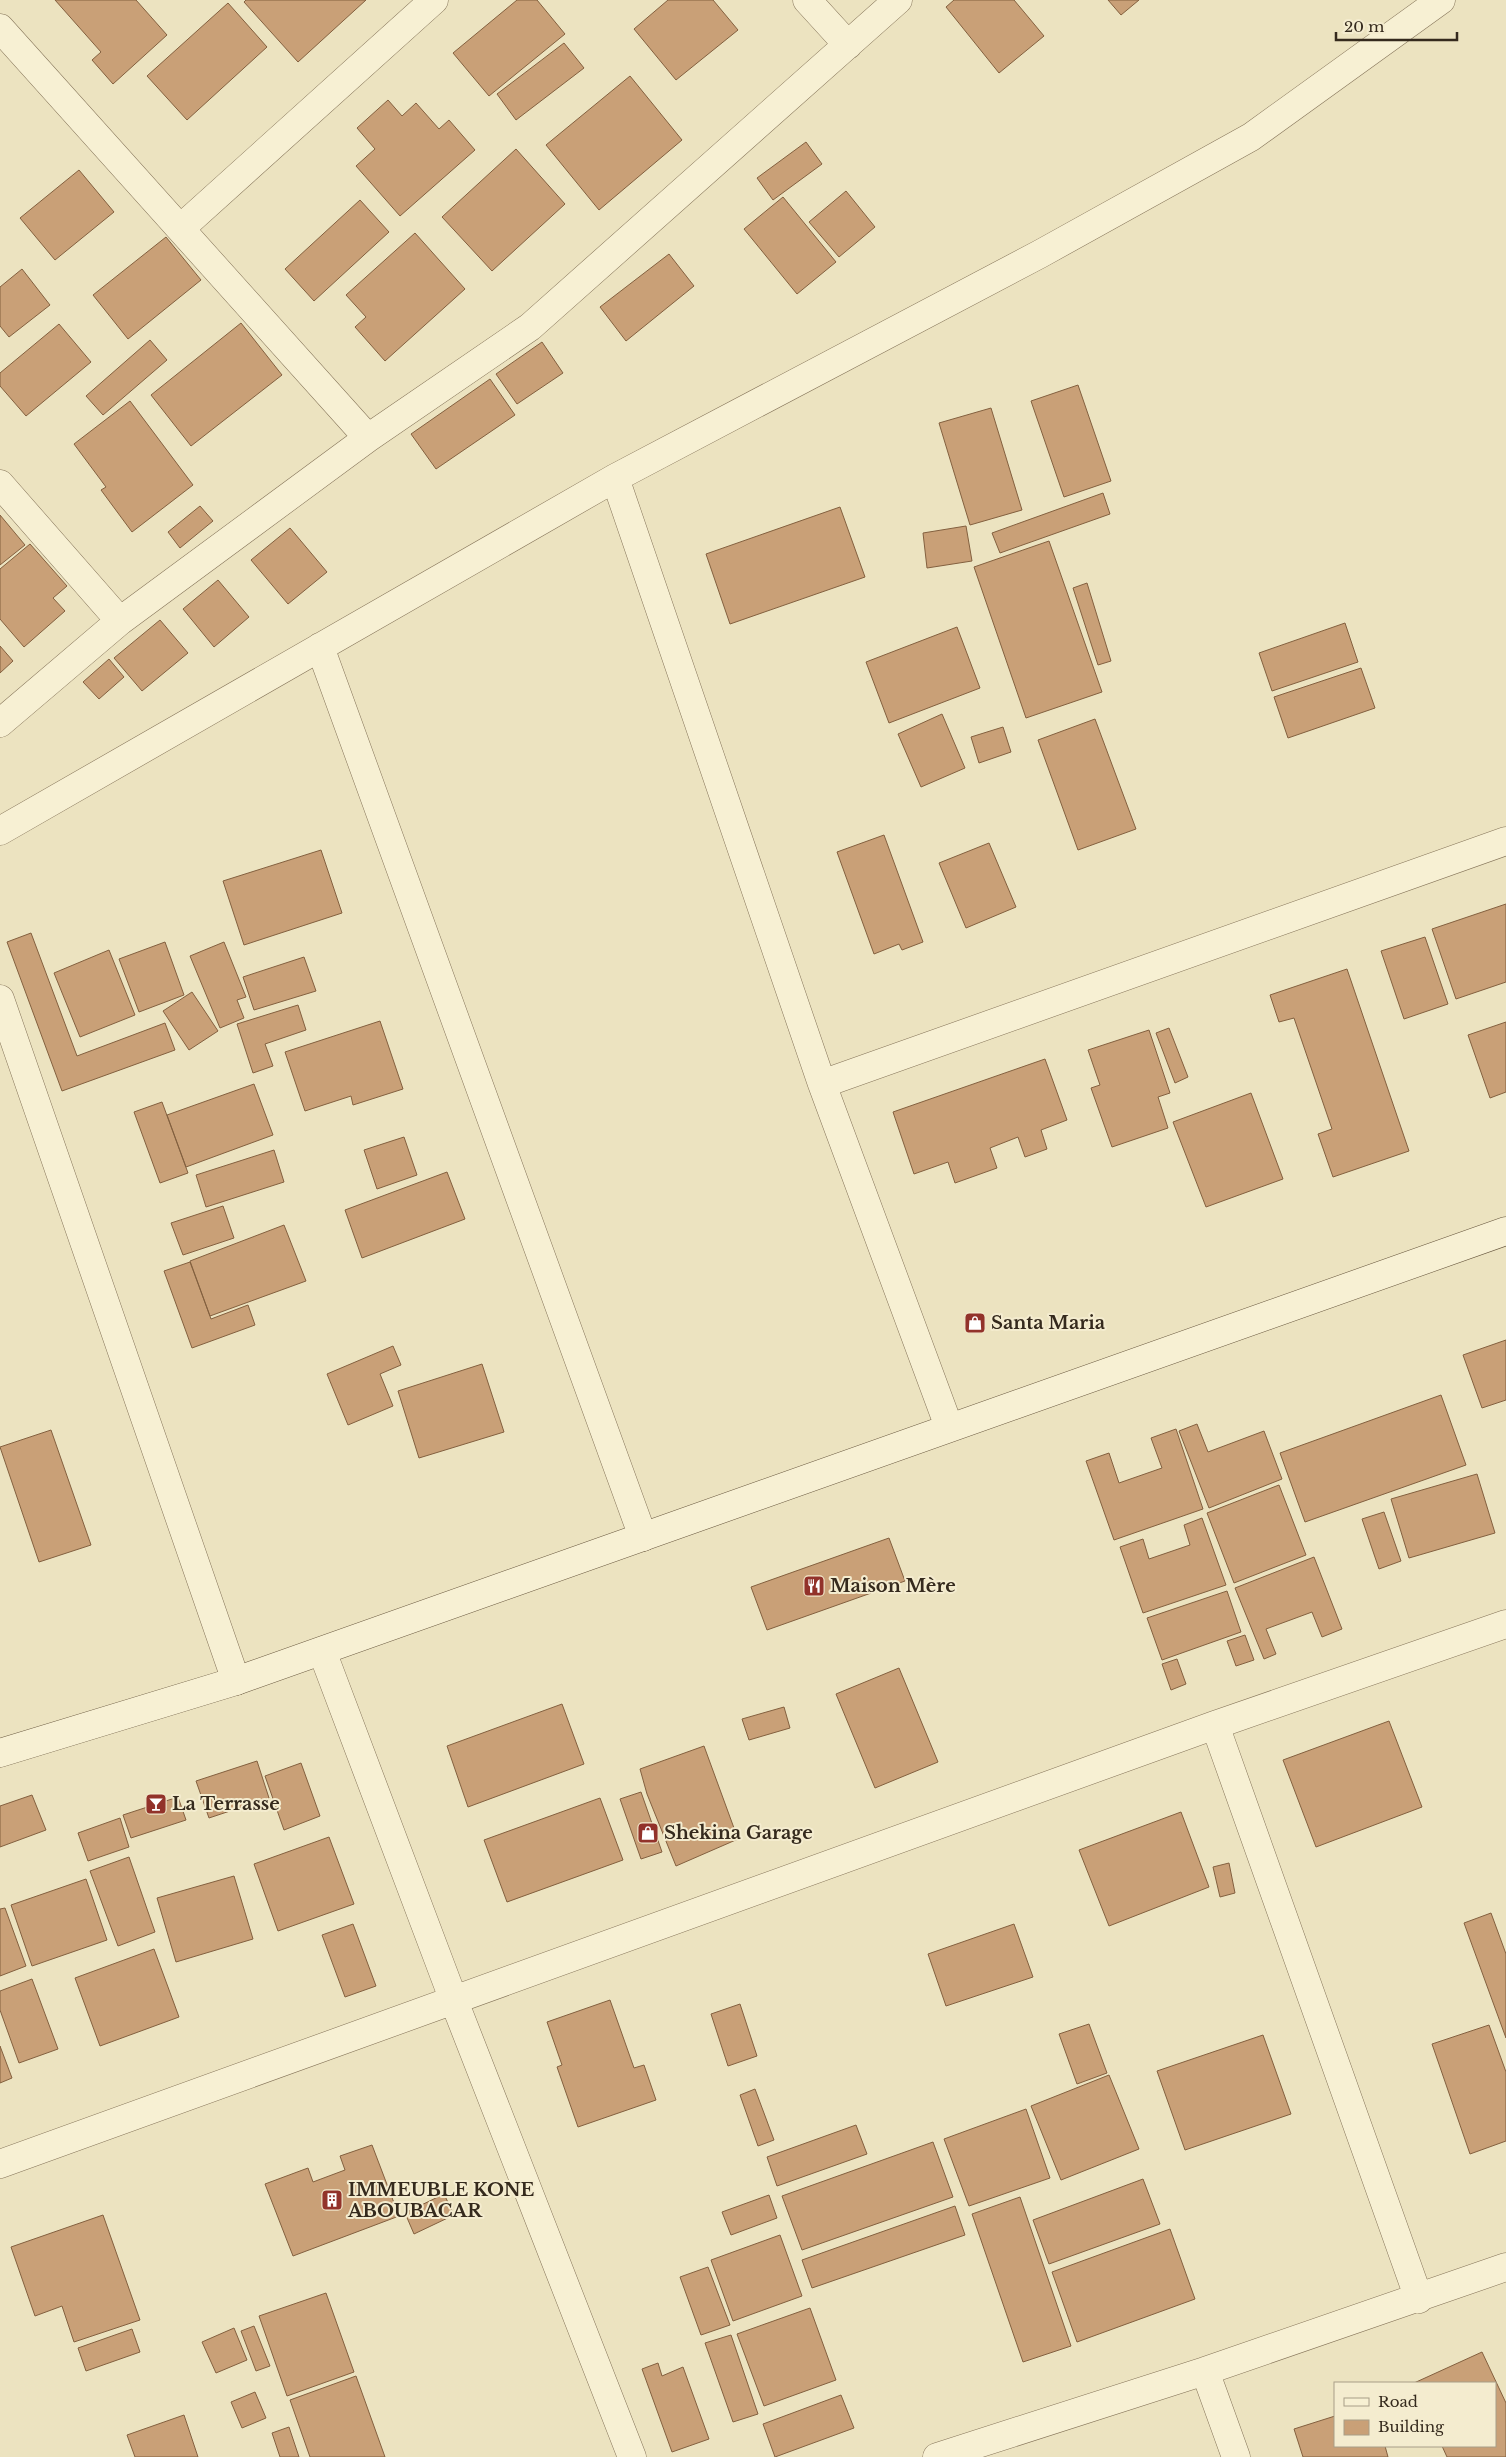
<svg xmlns="http://www.w3.org/2000/svg" width="1506" height="2457" font-family="'Libre Baskerville',serif">
	<style>
		.building { fill: #c9a077; stroke: #83603f }
		.lines { fill: none; stroke-linecap: round; stroke-linejoin: round }
		.street-casing { stroke: #857459; stroke-width: 29 }
		.secondary-casing { stroke: #66553c; stroke-width: 29 }
		.street { stroke: #f7f0d3; stroke-width: 28 }
		.secondary { stroke: #f7f0d3; stroke-width: 28 }
		.labels { text-anchor: middle; dominant-baseline: central; stroke-width: 4; stroke-linejoin: round; paint-order: stroke }
		.poi-label { font-size: 18px; font-weight: bold; fill: #352a1d; stroke: #f4eccf; text-anchor: start }
	</style>
	<rect width="100%" height="100%" fill="#ece3c0"/>
	<!-- building -->
	<path class="building" d="M 55,0 L 136,0 L 167,35 L 113,84 L 92,60 L 101,52 Z
		M 246,0 L 366,0 L 298,62 L 244,2 Z
		M 517,0 L 537,0 L 565,34 L 489,96 L 453,53 Z
		M 668,0 L 713,0 L 738,30 L 676,80 L 634,29 Z
		M 954,0 L 1014,0 L 1044,36 L 999,73 L 946,7 Z
		M 1108,0 L 1139,0 L 1121,15 Z
		M 228,3 L 267,47 L 187,120 L 147,76 Z
		M 564,43 L 584,68 L 516,120 L 497,94 Z
		M 630,76 L 682,140 L 599,210 L 546,145 Z
		M 388,100 L 402,116 L 416,103 L 439,129 L 449,120 L 475,150 L 400,216 L 356,166 L 375,149 L 357,128 Z
		M 806,142 L 822,164 L 773,200 L 757,178 Z
		M 516,149 L 565,204 L 492,271 L 442,217 Z
		M 79,170 L 114,212 L 55,260 L 20,218 Z
		M 846,191 L 875,227 L 839,257 L 809,222 Z
		M 783,197 L 836,262 L 797,294 L 744,229 Z
		M 360,200 L 389,232 L 314,301 L 285,269 Z
		M 415,233 L 465,289 L 385,361 L 355,327 L 366,317 L 346,295 Z
		M 166,237 L 201,280 L 128,339 L 93,295 Z
		M 669,254 L 694,286 L 626,341 L 600,307 Z
		M 22,269 L 50,305 L 9,337 L 0,326 L 0,287 Z
		M 241,323 L 282,375 L 191,446 L 151,395 Z
		M 59,324 L 91,362 L 26,416 L 0,386 L 0,373 Z
		M 150,340 L 167,360 L 103,415 L 86,396 Z
		M 542,342 L 563,373 L 517,404 L 496,374 Z
		M 490,379 L 515,415 L 436,469 L 411,434 Z
		M 1078,385 L 1111,481 L 1064,497 L 1031,401 Z
		M 130,401 L 193,485 L 132,532 L 101,490 L 106,487 L 74,444 Z
		M 991,408 L 1022,510 L 970,525 L 939,423 Z
		M 1103,493 L 1110,514 L 1000,553 L 992,533 Z
		M 200,506 L 213,521 L 180,548 L 168,532 Z
		M 840,507 L 865,577 L 730,624 L 706,554 Z
		M 0,515 L 25,545 L 0,565 Z
		M 966,526 L 972,561 L 927,568 L 923,533 Z
		M 290,528 L 327,572 L 288,604 L 251,560 Z
		M 1049,541 L 1102,692 L 1026,718 L 974,567 Z
		M 30,544 L 67,586 L 53,598 L 65,611 L 24,647 L 0,619 L 0,569 Z
		M 218,580 L 249,617 L 214,647 L 183,609 Z
		M 1087,583 L 1111,661 L 1098,665 L 1073,588 Z
		M 160,620 L 188,653 L 142,691 L 114,658 Z
		M 1345,623 L 1358,662 L 1272,691 L 1259,653 Z
		M 957,627 L 980,688 L 889,723 L 866,662 Z
		M 0,646 L 13,661 L 0,673 Z
		M 109,659 L 124,677 L 99,699 L 83,682 Z
		M 1361,668 L 1375,708 L 1288,738 L 1274,697 Z
		M 942,714 L 965,768 L 921,787 L 898,734 Z
		M 1095,719 L 1136,829 L 1078,850 L 1038,740 Z
		M 1003,727 L 1011,752 L 979,763 L 971,737 Z
		M 884,835 L 923,942 L 902,950 L 899,944 L 874,954 L 837,852 Z
		M 989,843 L 1016,907 L 966,928 L 939,863 Z
		M 321,850 L 342,913 L 244,945 L 223,881 Z
		M 1506,904 L 1506,982 L 1456,999 L 1432,929 Z
		M 31,933 L 77,1056 L 165,1023 L 175,1050 L 62,1091 L 7,942 Z
		M 1425,937 L 1448,1004 L 1404,1019 L 1381,951 Z
		M 165,942 L 184,995 L 139,1012 L 119,959 Z
		M 224,942 L 246,997 L 237,1000 L 244,1018 L 220,1028 L 190,956 Z
		M 109,950 L 135,1015 L 80,1037 L 54,973 Z
		M 304,957 L 316,991 L 254,1010 L 243,977 Z
		M 1347,969 L 1409,1151 L 1333,1177 L 1318,1134 L 1332,1129 L 1294,1018 L 1279,1022 L 1270,995 Z
		M 192,992 L 218,1031 L 189,1050 L 163,1011 Z
		M 298,1005 L 306,1030 L 265,1044 L 273,1066 L 253,1073 L 237,1024 Z
		M 380,1021 L 403,1089 L 353,1105 L 351,1096 L 305,1111 L 285,1052 Z
		M 1506,1022 L 1506,1092 L 1490,1098 L 1468,1035 Z
		M 1169,1028 L 1188,1077 L 1175,1083 L 1156,1033 Z
		M 1149,1030 L 1170,1093 L 1158,1097 L 1168,1128 L 1112,1147 L 1091,1088 L 1100,1085 L 1088,1050 Z
		M 1045,1059 L 1067,1120 L 1041,1130 L 1047,1149 L 1025,1157 L 1018,1137 L 990,1148 L 997,1168 L 955,1183 L 948,1162 L 914,1174 L 893,1112 Z
		M 254,1084 L 273,1135 L 186,1167 L 167,1115 Z
		M 1251,1093 L 1283,1179 L 1206,1207 L 1173,1122 Z
		M 162,1102 L 188,1173 L 160,1183 L 134,1112 Z
		M 404,1137 L 417,1175 L 377,1189 L 364,1150 Z
		M 274,1150 L 284,1182 L 206,1207 L 196,1175 Z
		M 447,1172 L 465,1219 L 362,1258 L 345,1210 Z
		M 223,1206 L 234,1238 L 183,1255 L 171,1223 Z
		M 284,1225 L 306,1281 L 210,1316 L 190,1261 Z
		M 190,1262 L 211,1319 L 248,1305 L 255,1325 L 192,1348 L 164,1271 Z
		M 1506,1340 L 1506,1400 L 1482,1408 L 1463,1355 Z
		M 393,1346 L 401,1365 L 380,1374 L 393,1406 L 348,1425 L 327,1374 Z
		M 482,1364 L 504,1432 L 419,1458 L 398,1391 Z
		M 1441,1395 L 1466,1465 L 1305,1522 L 1280,1453 Z
		M 1197,1424 L 1208,1452 L 1264,1431 L 1282,1479 L 1209,1508 L 1179,1431 Z
		M 1176,1429 L 1203,1509 L 1114,1540 L 1086,1461 L 1109,1453 L 1119,1483 L 1162,1468 L 1151,1438 Z
		M 51,1430 L 91,1545 L 39,1562 L 0,1447 Z
		M 1477,1474 L 1495,1533 L 1409,1558 L 1391,1499 Z
		M 1279,1485 L 1306,1555 L 1234,1583 L 1207,1513 Z
		M 1384,1512 L 1401,1561 L 1379,1569 L 1362,1519 Z
		M 1202,1518 L 1226,1585 L 1143,1613 L 1120,1547 L 1143,1539 L 1149,1559 L 1190,1545 L 1184,1525 Z
		M 889,1538 L 905,1581 L 767,1630 L 751,1587 Z
		M 1314,1557 L 1342,1629 L 1322,1637 L 1312,1612 L 1266,1629 L 1276,1654 L 1264,1659 L 1235,1588 Z
		M 1227,1591 L 1241,1632 L 1162,1660 L 1147,1618 Z
		M 1245,1635 L 1254,1660 L 1236,1666 L 1227,1641 Z
		M 1177,1659 L 1186,1684 L 1171,1690 L 1162,1664 Z
		M 899,1668 L 938,1762 L 875,1788 L 836,1694 Z
		M 562,1704 L 584,1764 L 468,1807 L 447,1746 Z
		M 784,1707 L 790,1728 L 749,1740 L 742,1719 Z
		M 1389,1721 L 1422,1807 L 1316,1847 L 1283,1760 Z
		M 704,1746 L 738,1839 L 676,1866 L 647,1794 L 640,1769 Z
		M 257,1761 L 269,1798 L 209,1818 L 196,1781 Z
		M 301,1763 L 320,1816 L 284,1830 L 265,1776 Z
		M 641,1792 L 662,1852 L 641,1859 L 620,1799 Z
		M 32,1795 L 46,1830 L 0,1847 L 0,1806 Z
		M 178,1797 L 186,1820 L 131,1838 L 123,1815 Z
		M 600,1798 L 623,1860 L 507,1902 L 484,1840 Z
		M 1181,1812 L 1209,1887 L 1109,1926 L 1079,1850 Z
		M 120,1818 L 129,1847 L 88,1861 L 78,1833 Z
		M 329,1837 L 354,1904 L 278,1931 L 254,1864 Z
		M 129,1857 L 155,1932 L 118,1946 L 90,1871 Z
		M 1229,1863 L 1235,1893 L 1220,1897 L 1213,1867 Z
		M 234,1876 L 253,1939 L 176,1962 L 157,1898 Z
		M 86,1879 L 107,1940 L 32,1966 L 11,1905 Z
		M 5,1908 L 26,1966 L 0,1976 L 0,1909 Z
		M 1491,1913 L 1506,1954 L 1506,2038 L 1464,1923 Z
		M 353,1924 L 376,1986 L 345,1997 L 322,1935 Z
		M 1014,1924 L 1033,1977 L 946,2006 L 928,1954 Z
		M 154,1949 L 179,2017 L 100,2046 L 75,1978 Z
		M 32,1979 L 58,2049 L 19,2063 L 0,2010 L 0,1991 Z
		M 610,2000 L 634,2068 L 644,2065 L 656,2100 L 578,2127 L 557,2067 L 562,2065 L 547,2022 Z
		M 740,2004 L 757,2056 L 728,2066 L 711,2014 Z
		M 1089,2024 L 1107,2073 L 1077,2084 L 1059,2034 Z
		M 1489,2025 L 1506,2072 L 1506,2141 L 1470,2154 L 1432,2044 Z
		M 1263,2035 L 1291,2114 L 1185,2150 L 1157,2071 Z
		M 0,2046 L 12,2078 L 0,2083 Z
		M 1109,2075 L 1139,2149 L 1061,2180 L 1031,2106 Z
		M 755,2089 L 774,2140 L 758,2146 L 740,2095 Z
		M 1026,2109 L 1050,2178 L 969,2206 L 944,2139 Z
		M 856,2125 L 867,2154 L 777,2186 L 767,2157 Z
		M 933,2142 L 953,2197 L 802,2250 L 782,2196 Z
		M 372,2145 L 399,2216 L 293,2256 L 265,2184 L 308,2168 L 313,2182 L 345,2170 L 340,2156 Z
		M 1143,2179 L 1160,2224 L 1049,2264 L 1033,2220 Z
		M 444,2194 L 454,2215 L 414,2234 L 405,2213 Z
		M 769,2195 L 777,2218 L 731,2235 L 722,2212 Z
		M 1020,2197 L 1071,2346 L 1023,2362 L 972,2214 Z
		M 955,2206 L 965,2235 L 812,2288 L 802,2260 Z
		M 103,2215 L 140,2320 L 74,2342 L 62,2306 L 35,2316 L 11,2247 Z
		M 1170,2229 L 1195,2299 L 1077,2342 L 1052,2272 Z
		M 780,2235 L 802,2296 L 733,2321 L 711,2260 Z
		M 708,2267 L 730,2325 L 701,2335 L 680,2277 Z
		M 326,2293 L 354,2372 L 287,2396 L 259,2316 Z
		M 810,2308 L 836,2380 L 764,2406 L 737,2334 Z
		M 254,2326 L 270,2366 L 256,2371 L 241,2331 Z
		M 234,2328 L 247,2360 L 216,2373 L 202,2342 Z
		M 132,2329 L 140,2352 L 86,2371 L 78,2348 Z
		M 731,2335 L 758,2414 L 733,2422 L 705,2343 Z
		M 1482,2352 L 1506,2403 L 1506,2457 L 1447,2457 L 1442,2446 L 1495,2446 L 1495,2383 L 1414,2383 Z
		M 658,2363 L 662,2376 L 683,2367 L 709,2439 L 672,2452 L 642,2369 Z
		M 356,2376 L 385,2457 L 310,2457 L 290,2400 Z
		M 255,2392 L 266,2418 L 242,2428 L 231,2402 Z
		M 841,2395 L 854,2428 L 775,2457 L 763,2424 Z
		M 184,2415 L 198,2457 L 135,2457 L 127,2435 Z
		M 1335,2416 L 1335,2446 L 1385,2446 L 1388,2457 L 1303,2457 L 1294,2429 Z
		M 289,2427 L 299,2457 L 280,2457 L 272,2433 Z"/>
	<g class="lines">
		<!-- street casing -->
		<g class="street-casing">
			<path id="street" d="M 807,0 L 848,45
				M 0,28 L 368,438
				M 181,228 L 434,0
				M 615,478 L 822,1084 L 949,1427
				M 0,484 L 120,621
				M 320,647 L 643,1537
				M 0,723 L 120,621 L 368,438 L 530,327 L 898,0
				M 0,831 L 615,478 L 1040,254 L 1251,137 L 1441,0
				M 0,999 L 236,1681
				M 822,1084 L 1506,841
				M 322,1651 L 454,2001 L 632,2457
				M 1215,1725 L 1419,2299
				M 0,2164 L 1215,1725 L 1506,1624
				M 1205,2371 L 1236,2457
				M 937,2457 L 1205,2371 L 1506,2267"/>
		</g>
		<!-- secondary casing -->
		<g class="secondary-casing">
			<path id="secondary" d="M 0,1753 L 236,1681 L 1506,1231"/>
		</g>
		<!-- street -->
		<use href="#street" class="street"/>
		<!-- secondary -->
		<use href="#secondary" class="secondary"/>
	</g>
	<!-- icons -->
	<defs>
		<g id="shop-square" transform="scale(1.125)"><rect x="-9" y="-9" width="18" height="18" rx="4" fill="#92322a" stroke="#f4eccf"/><path d="M-5-2.5h2.3a2.7 3.5 0 0 1 5.4 0H5L5.5 6h-11ZM-1.5-2.5h3a1.5 2.3 0 0 0-3 0Z" fill="#fff"/></g>
		<g id="restaurant-square" transform="scale(1.125)"><rect x="-9" y="-9" width="18" height="18" rx="4" fill="#92322a" stroke="#f4eccf"/><path d="M-5-6h1v4h1v-4h1v4h1v-4h1v5L-1.5 .5V6h-2V.5L-5-1ZM5-6V6H3V1.5H1.5Q1.5-4 5-6Z" fill="#fff"/></g>
		<g id="bar-square" transform="scale(1.125)"><rect x="-9" y="-9" width="18" height="18" rx="4" fill="#92322a" stroke="#f4eccf"/><path d="M-6-5H6L.8 .8V4.5H3.5V6h-7V4.5H-.8V.8Z" fill="#fff"/></g>
		<g id="building-square" transform="scale(1.125)"><rect x="-9" y="-9" width="18" height="18" rx="4" fill="#92322a" stroke="#f4eccf"/><path d="M-4-6H4V6H1V3H-1V6H-4ZM-2.5-4.3h1.7v1.8h-1.7ZM.8-4.3h1.7v1.8H.8ZM-2.5-1h1.7V.8h-1.7ZM.8-1h1.7V.8H.8Z" fill="#fff"/></g>
	</defs>
	<g fill-rule="evenodd">
		<use href="#shop-square" x="975" y="1323"/>
		<use href="#restaurant-square" x="814" y="1586"/>
		<use href="#bar-square" x="156" y="1804"/>
		<use href="#shop-square" x="648" y="1833"/>
		<use href="#building-square" x="332" y="2200"/>
	</g>
	<g class="labels">
		<!-- poi labels -->
		<g class="poi-label">
			<text x="991" y="1323">Santa Maria</text>
			<text x="830" y="1586">Maison Mère</text>
			<text x="172" y="1804">La Terrasse</text>
			<text x="664" y="1833">Shekina Garage</text>
			<text x="348" y="2190">IMMEUBLE KONE<tspan x="348" dy="21">ABOUBACAR</tspan></text>
		</g>
	</g>
	<!-- legend -->
	<rect x="1334" y="2382" width="162" height="65" fill="#f4eccf" stroke="#a89e88"/>
	<rect x="1344" y="2398" width="25" height="8" fill="#f7f0d3" stroke="#a89e88"/>
	<text x="1378" y="2407" font-size="15" fill="#352a1d">Road</text>
	<rect x="1344" y="2420" width="25" height="15" fill="#c9a077" stroke="#a89e88"/>
	<text x="1378" y="2432" font-size="15" fill="#352a1d">Building</text>
	<!-- scale -->
	<path d="M1336 32v8h121v-8" fill="none" stroke="#352a1d" stroke-width="2.5"/>
	<text x="1344" y="32" font-size="15" fill="#352a1d" stroke="#f4eccf" stroke-width="4" paint-order="stroke">20 m</text>
</svg>
